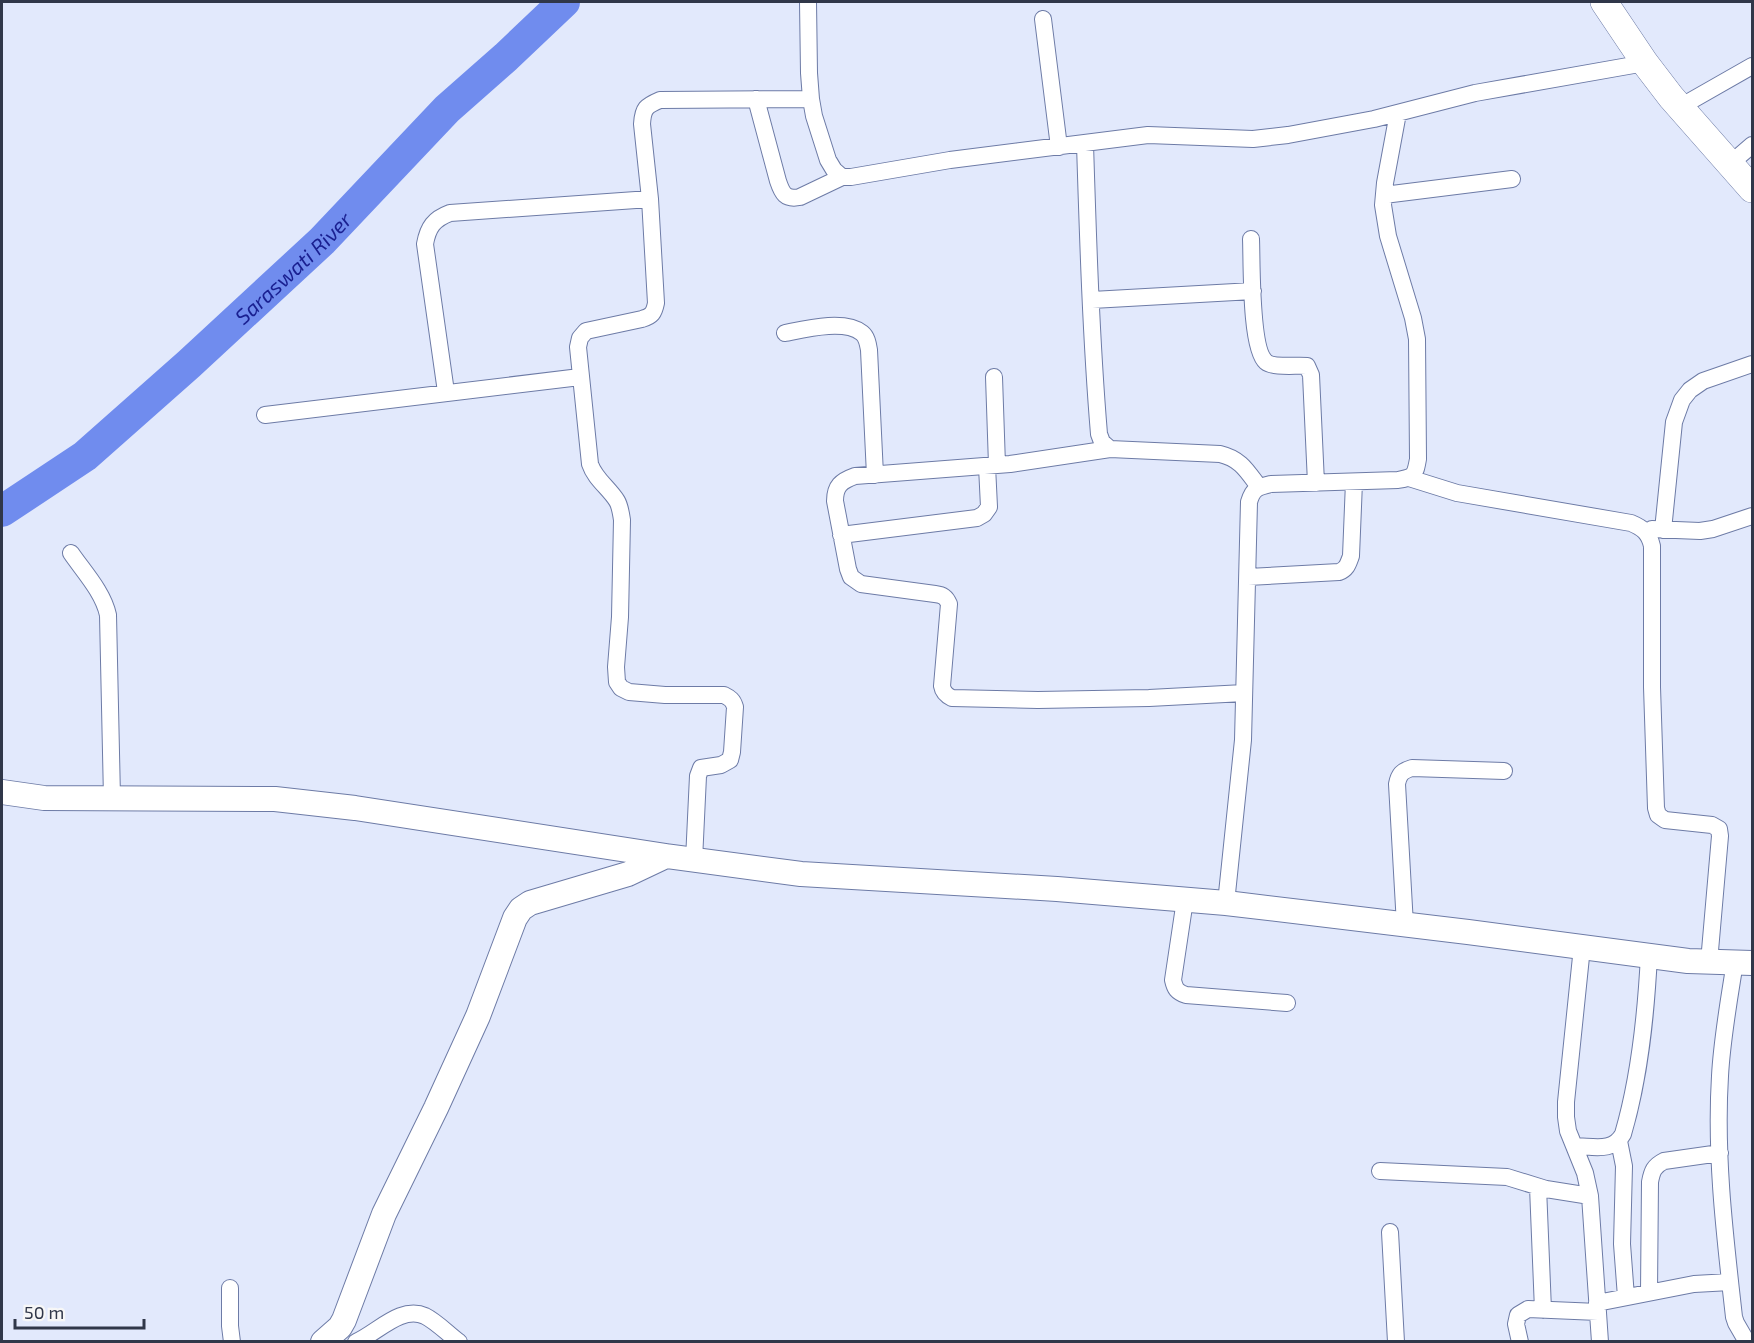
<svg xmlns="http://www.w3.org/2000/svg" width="1754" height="1343" font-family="'Exo 2',sans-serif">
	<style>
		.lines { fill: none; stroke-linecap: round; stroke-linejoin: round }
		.river { stroke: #708cee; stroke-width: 32 }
		.street-casing { stroke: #6d7ba6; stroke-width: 18 }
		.secondary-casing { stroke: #6d7ba6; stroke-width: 26 }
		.primary-casing { stroke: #6d7ba6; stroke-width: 28 }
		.street { stroke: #fff; stroke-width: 16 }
		.secondary { stroke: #fff; stroke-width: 24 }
		.primary { stroke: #fff; stroke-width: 27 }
		.labels { text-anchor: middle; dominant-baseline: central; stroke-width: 5; stroke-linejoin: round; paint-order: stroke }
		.water-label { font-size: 21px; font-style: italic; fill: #1a2091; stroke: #f7f7f7 }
	</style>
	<rect width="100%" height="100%" fill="#e2e9fc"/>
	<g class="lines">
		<!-- river -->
		<path class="river" id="s1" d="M 2,511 L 85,456 L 189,364 L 322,241 L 447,109 L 506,57 L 564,2"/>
		<!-- street casing -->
		<g class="street-casing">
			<path id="street" d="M 808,2 L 809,73 L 811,99 L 814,116 L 828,160 L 834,170 L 842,177 L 851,177 L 950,160 L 1148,135 L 1253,139 L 1288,135 L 1374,119 L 1475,93 L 1645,63
				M 1043,19 L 1059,147
				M 756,99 L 778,181 C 782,193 785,200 800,197 L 842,177
				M 1680,107 L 1752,66
				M 1085,144 C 1088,240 1091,337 1099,434 L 1102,442 L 1110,449 L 1220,454 C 1241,459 1247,471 1259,487
				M 1730,164 L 1752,145
				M 1384,195 L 1512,179
				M 1251,239 C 1252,261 1250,349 1266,362 C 1273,368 1297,365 1307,366 L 1311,375 L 1316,483
				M 1092,300 L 1253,291
				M 785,333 C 805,329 845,319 862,333 C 867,337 868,344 869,350 L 875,475
				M 994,377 L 997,465
				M 446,392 L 425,244 C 428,227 434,219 450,213 L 650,199
				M 265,415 L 580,377
				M 1110,449 L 1010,464 L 855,476 C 841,481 835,486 835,501 L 848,569 L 851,577 L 861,584 L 935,594 C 943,595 946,597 949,604 L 942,686 C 943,692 946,695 952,698 L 1038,700 L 1149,698 L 1244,693
				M 1409,478 L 1457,493 L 1631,523 C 1643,528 1649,533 1652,546 L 1652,687 L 1656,808 L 1658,815 L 1665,820 L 1712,825 L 1719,829 L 1720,836 L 1709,962
				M 1652,529 L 1700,531 L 1713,529 L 1752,516
				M 1663,530 L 1674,422 L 1682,400 L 1690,390 L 1703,381 L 1752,364
				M 841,535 L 977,518 L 984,514 L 989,507 L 987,466
				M 71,553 C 84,572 103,592 108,615 L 112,798
				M 1248,577 L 1339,572 C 1347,569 1348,564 1351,556 L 1354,482
				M 694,860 L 698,776 L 701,768 L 721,765 L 730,760 L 732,752 L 735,707 C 733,700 730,698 724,695 L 665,695 L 629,692 L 621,688 L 617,682 L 616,667 L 620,617 L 622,520 C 621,513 620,506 617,501 C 609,488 595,479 590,464 L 578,347 L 580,338 L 586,331 L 642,319 C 652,316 654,313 656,303 L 650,199 L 642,124 C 643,108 646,106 660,100 L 811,99
				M 1185,900 L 1173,980 C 1175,989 1177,992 1186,995 L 1287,1003
				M 1226,903 L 1243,740 L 1249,502 C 1253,488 1258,487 1271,484 L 1398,480 C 1414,477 1415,476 1418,459 L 1417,339 L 1413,318 L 1388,236 L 1383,205 L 1385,183 L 1398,113
				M 1405,925 L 1397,784 C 1399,774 1402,771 1412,768 L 1504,771
				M 1582,947 L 1566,1102 L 1566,1117 L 1568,1131 L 1585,1173 L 1590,1196 L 1600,1342
				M 1735,962 C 1729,1000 1722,1038 1720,1076 C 1715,1156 1725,1237 1734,1317 L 1736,1323 L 1747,1342
				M 1619,1141 L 1624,1166 L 1622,1244 L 1626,1297
				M 1574,1146 C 1593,1146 1613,1153 1623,1134 C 1640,1076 1646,1015 1649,955
				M 1380,1171 L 1507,1177 L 1546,1189 L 1590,1196
				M 1538,1187 L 1543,1310
				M 1390,1232 L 1396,1342
				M 230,1288 L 230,1326 L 232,1342
				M 1649,1292 L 1650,1182 C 1652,1171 1654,1166 1664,1161 L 1720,1153
				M 1597,1303 L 1694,1284 L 1730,1282
				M 356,1342 C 377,1333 401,1305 425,1316 C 437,1322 448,1334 459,1342
				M 1520,1342 L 1516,1324 L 1518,1315 L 1528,1309 L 1598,1312"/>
		</g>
		<!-- secondary casing -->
		<g class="secondary-casing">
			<path id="secondary" d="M 2,792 L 44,798 L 275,799 L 355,808 L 666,856 L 801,874 L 1057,889 L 1226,903 L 1468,932 L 1688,961 L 1752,963
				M 323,1342 L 340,1327 L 344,1320 L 384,1214 L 436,1108 L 478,1016 L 515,918 L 521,909 L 530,903 L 628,874 L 666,856"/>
		</g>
		<!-- primary casing -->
		<g class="primary-casing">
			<path id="primary" d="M 1604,2 L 1645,63 L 1671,97 L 1752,189"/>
		</g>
		<!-- street -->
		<use href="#street" class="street"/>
		<!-- secondary -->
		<use href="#secondary" class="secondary"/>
		<!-- primary -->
		<use href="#primary" class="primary"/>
	</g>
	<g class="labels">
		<!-- water labels -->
		<g class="water-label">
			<text stroke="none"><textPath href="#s1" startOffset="380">Saraswati River</textPath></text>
		</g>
	</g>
	<!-- border -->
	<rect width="1754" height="1343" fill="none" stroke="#303749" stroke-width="6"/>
	<!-- scale -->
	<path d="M15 1319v9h129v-9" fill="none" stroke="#303749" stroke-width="3"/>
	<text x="24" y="1319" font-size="18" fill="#303749" stroke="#f7f7f7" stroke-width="4.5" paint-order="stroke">50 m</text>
</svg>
